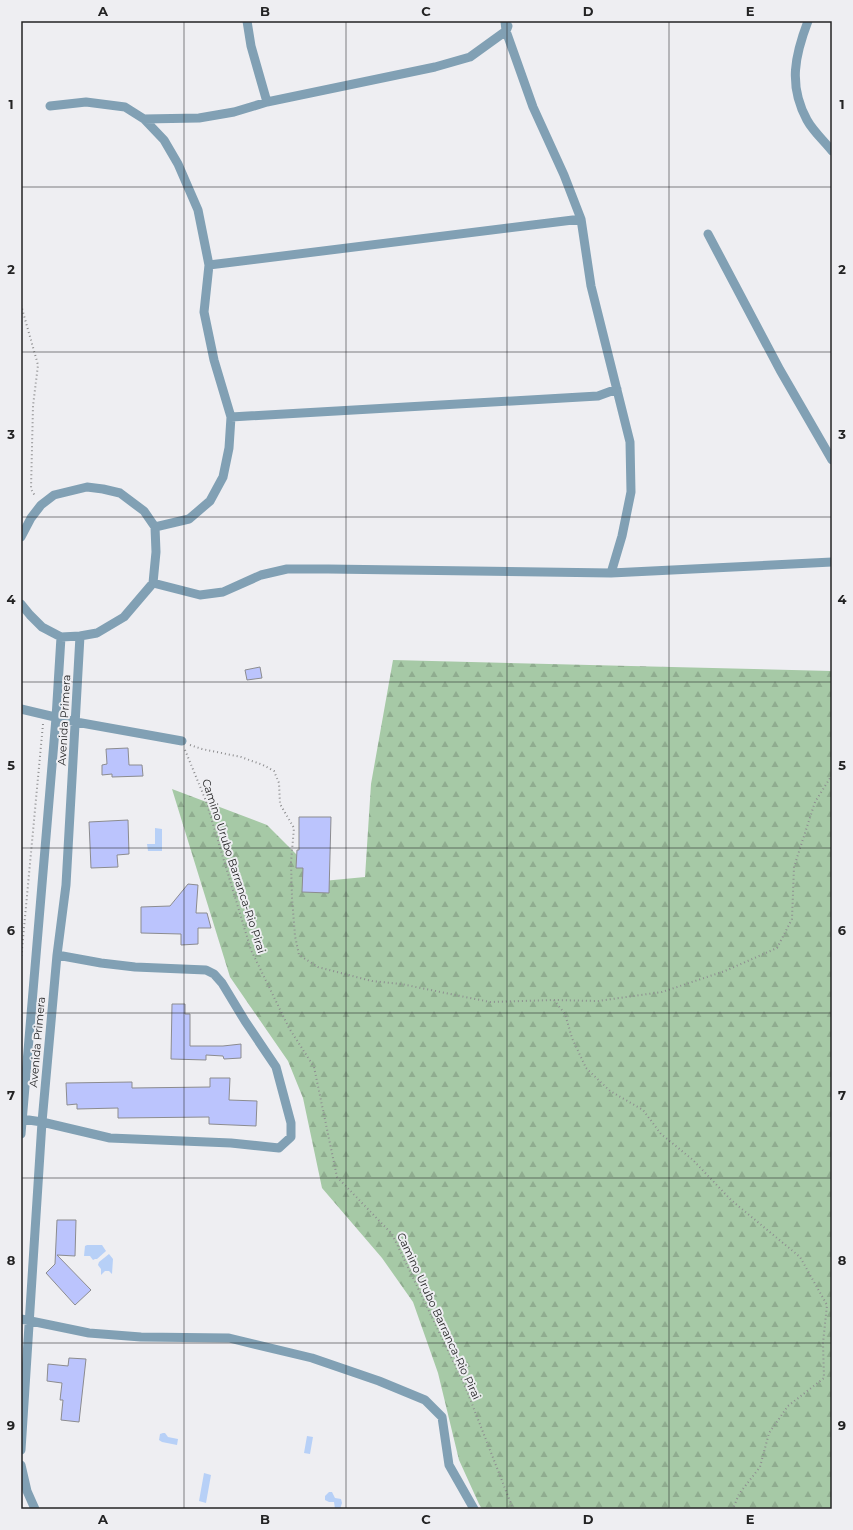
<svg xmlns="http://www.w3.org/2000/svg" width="853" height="1530" font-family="Montserrat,sans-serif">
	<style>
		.forest { fill: url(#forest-firs) }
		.water { fill: #b7d0f7 }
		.building { fill: #bbc4fd; stroke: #8c8c8f }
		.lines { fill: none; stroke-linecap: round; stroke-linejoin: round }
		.path { stroke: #8e8e90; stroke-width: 2; stroke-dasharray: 1 3; stroke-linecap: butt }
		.street { stroke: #81a0b4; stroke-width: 9 }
		.grid { fill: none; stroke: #232324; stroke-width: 1; stroke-opacity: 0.55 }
		.labels { text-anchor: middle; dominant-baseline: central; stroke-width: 4; stroke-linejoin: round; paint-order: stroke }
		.street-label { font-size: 11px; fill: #232324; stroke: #eeeef2 }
		.neatline { fill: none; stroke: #232324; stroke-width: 1.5 }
		.grid-label { font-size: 13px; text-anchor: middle; font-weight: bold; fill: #232324 }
	</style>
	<defs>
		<pattern id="forest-firs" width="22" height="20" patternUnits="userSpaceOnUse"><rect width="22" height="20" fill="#a6c9a6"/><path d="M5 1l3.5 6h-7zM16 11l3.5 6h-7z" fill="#8fac8f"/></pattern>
	</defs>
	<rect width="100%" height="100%" fill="#eeeef2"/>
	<!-- forest -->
	<path class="forest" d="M 393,660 L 832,671 L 832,1509 L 482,1509 L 479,1504 L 459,1460 L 438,1373 L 413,1302 L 382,1258 L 322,1188 L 303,1098 L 288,1061 L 230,977 L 172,789 L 267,825 L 323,881 L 365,877 L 371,784 Z"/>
	<!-- water -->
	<path class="water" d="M 155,828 L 162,829 L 162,851 L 148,851 L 147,844 L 155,844 Z
		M 87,1245 L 102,1245 L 106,1251 L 97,1259 L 95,1259 L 93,1260 L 90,1256 L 84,1256 L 85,1246 Z
		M 109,1254 L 113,1259 L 112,1274 L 109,1271 L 105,1271 L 101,1275 L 101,1269 L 98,1265 L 99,1262 Z
		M 163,1433 L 165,1433 L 168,1437 L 178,1439 L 177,1445 L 162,1442 L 159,1440 L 160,1434 Z
		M 307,1436 L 313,1437 L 310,1454 L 304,1453 Z
		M 204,1473 L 211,1475 L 206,1503 L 199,1501 Z
		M 329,1492 L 332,1492 L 335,1498 L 341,1499 L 342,1503 L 340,1509 L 335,1509 L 334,1502 L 329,1502 L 325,1500 L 325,1496 Z"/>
	<!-- building -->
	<path class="building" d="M 260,667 L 262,678 L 247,680 L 245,670 Z
		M 128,748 L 129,765 L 142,765 L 143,776 L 112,777 L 112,774 L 102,775 L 102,765 L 107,764 L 106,749 Z
		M 299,817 L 331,817 L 329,893 L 302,892 L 303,868 L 296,868 L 297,850 L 299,850 Z
		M 128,820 L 129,854 L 117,855 L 118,867 L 91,868 L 89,822 Z
		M 188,884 L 198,885 L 196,913 L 207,913 L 211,928 L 198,928 L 198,944 L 181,945 L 181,934 L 141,933 L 141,907 L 170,906 Z
		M 172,1004 L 185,1004 L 185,1014 L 190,1014 L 190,1046 L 223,1046 L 241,1044 L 241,1058 L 224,1059 L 223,1056 L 206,1055 L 206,1060 L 171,1059 Z
		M 210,1078 L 230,1078 L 229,1100 L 257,1101 L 256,1126 L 209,1124 L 209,1117 L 118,1118 L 118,1108 L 77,1109 L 77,1104 L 67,1105 L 66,1083 L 132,1082 L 132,1088 L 210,1087 Z
		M 57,1220 L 76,1220 L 75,1256 L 57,1255 L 91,1290 L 75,1305 L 46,1273 L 55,1264 Z
		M 69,1358 L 86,1359 L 79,1422 L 61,1420 L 63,1400 L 60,1400 L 62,1383 L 47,1381 L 48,1364 L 68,1366 Z"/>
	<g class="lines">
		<!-- path -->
		<path class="path" d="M 21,305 L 38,365 L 33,406 L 31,489 L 35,496
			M 190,745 L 202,749 L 241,757 L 263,765 L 274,771 L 279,783 L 280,804 L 294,828 L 291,862 L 292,898 L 295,936 L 299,955 L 318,967 L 372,981 L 401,984 L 490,1002 L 554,1000 L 598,1001 L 662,992 L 725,971 L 777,948 L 792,919 L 794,867 L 815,802 L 832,775
			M 185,750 L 206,801 L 251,950 L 289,1028 L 314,1067 L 337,1177 L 392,1234 L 465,1386 L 513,1509
			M 21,960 L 43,724
			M 554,1000 L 565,1014 L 572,1038 L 586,1068 L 610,1091 L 643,1110 L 661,1134 L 693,1160 L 731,1200 L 800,1257 L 827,1305 L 823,1343 L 824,1378 L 788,1406 L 769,1433 L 760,1467 L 739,1494 L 733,1509"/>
		<!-- street -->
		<path class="street" d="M 247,21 L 251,46 L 267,102
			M 505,21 L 506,31 L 533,107 L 564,175 L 581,219 L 591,286 L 630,442 L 631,492 L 622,536 L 611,573
			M 808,21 C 795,55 788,85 807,120 C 813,131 824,141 832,151
			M 50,106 L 86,102 L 125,107 L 144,119 L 164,140 L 178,164 L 198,210 L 209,265 L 204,312 L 214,360 L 231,417 L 229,448 L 223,477 L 210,501 L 189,519 L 155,527
			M 144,119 L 199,118 L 234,112 L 267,102 L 435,67 L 470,57 L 506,31 L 508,26
			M 708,234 L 780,370 L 832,460
			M 209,265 L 581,219
			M 231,417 L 598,396 L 617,389
			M 21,537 L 31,518 L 41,505 L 54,495 L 87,487 L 103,489 L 120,493 L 144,511 L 155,527 L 156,552 L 153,583 L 124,617 L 97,633 L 80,636 L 61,637 L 42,627 L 30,615 L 21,604
			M 153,583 L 200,595 L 223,592 L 261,575 L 287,569 L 328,569 L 611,573 L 832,562
			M 21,709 L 76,722 L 182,741
			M 22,1119 L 42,1122 L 110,1138 L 231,1143 L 279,1148 L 291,1137 L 291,1123 L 276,1067 L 245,1021 L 222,983 L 214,974 L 206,970 L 135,967 L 101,963 L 57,955
			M 21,1134 L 56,718 L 61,637
			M 21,1319 L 89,1333 L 141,1337 L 229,1338 L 312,1358 L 379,1381 L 425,1400 L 442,1417 L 449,1465 L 474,1509
			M 21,1450 L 42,1122 L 57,955 L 66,885 L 80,636
			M 21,1465 L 27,1491 L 35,1509"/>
	</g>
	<!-- grid -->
	<path class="grid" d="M 184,21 L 184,1509M 346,21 L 346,1509M 507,21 L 507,1509M 669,21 L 669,1509M 21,187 L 832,187M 21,352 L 832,352M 21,517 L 832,517M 21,682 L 832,682M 21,848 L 832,848M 21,1013 L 832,1013M 21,1178 L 832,1178M 21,1343 L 832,1343"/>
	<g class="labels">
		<!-- street labels -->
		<g class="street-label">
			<text transform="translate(64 720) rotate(-87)">Avenida Primera</text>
			<text transform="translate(234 866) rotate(72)">Camino Urubo Barranca-Rio Pirai</text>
			<text transform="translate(37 1042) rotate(-85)">Avenida Primera</text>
			<text transform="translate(439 1316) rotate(65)">Camino Urubo Barranca-Rio Pirai</text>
		</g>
	</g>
	<!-- border -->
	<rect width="853" height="1530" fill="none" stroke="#eeeef2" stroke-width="44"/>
	<rect x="22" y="22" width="809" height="1486" class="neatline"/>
	<g class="grid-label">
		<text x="103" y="16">A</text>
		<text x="265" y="16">B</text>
		<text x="426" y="16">C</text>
		<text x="588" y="16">D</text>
		<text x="750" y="16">E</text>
		<text x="11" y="109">1</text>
		<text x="842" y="109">1</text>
		<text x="11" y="274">2</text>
		<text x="842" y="274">2</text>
		<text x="11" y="439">3</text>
		<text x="842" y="439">3</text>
		<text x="11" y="604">4</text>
		<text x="842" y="604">4</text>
		<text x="11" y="770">5</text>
		<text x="842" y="770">5</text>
		<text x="11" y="935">6</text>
		<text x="842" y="935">6</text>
		<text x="11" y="1100">7</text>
		<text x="842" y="1100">7</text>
		<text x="11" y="1265">8</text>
		<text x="842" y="1265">8</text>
		<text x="11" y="1430">9</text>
		<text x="842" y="1430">9</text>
		<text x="103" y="1524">A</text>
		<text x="265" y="1524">B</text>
		<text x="426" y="1524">C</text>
		<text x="588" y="1524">D</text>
		<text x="750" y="1524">E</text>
	</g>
</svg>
